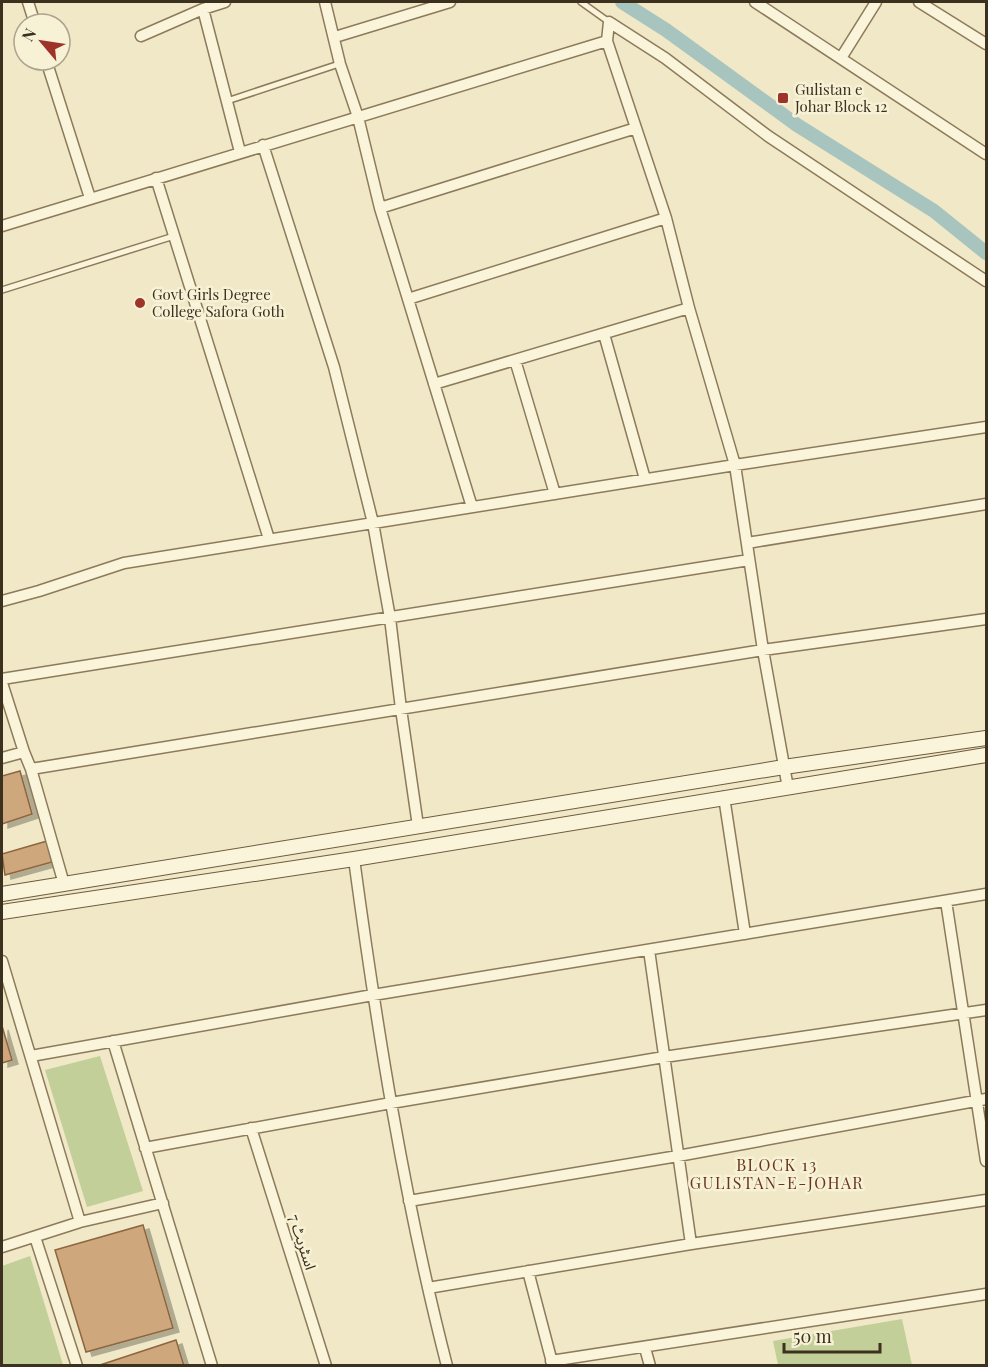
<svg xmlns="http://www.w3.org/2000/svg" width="988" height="1367" font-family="'Playfair Display','Noto Sans Arabic',serif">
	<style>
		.green { fill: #c3cf99 }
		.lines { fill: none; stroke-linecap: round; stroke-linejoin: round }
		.canal { stroke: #a8c4be; stroke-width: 14 }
		.building { fill: #cfa77b; stroke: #8c6640; stroke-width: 1.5; filter: url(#shadow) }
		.lane-casing { stroke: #8c7a5b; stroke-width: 8 }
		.street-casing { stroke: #8c7a5b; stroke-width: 13 }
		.secondary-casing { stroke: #6e5b3e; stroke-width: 16 }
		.lane { stroke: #faf4da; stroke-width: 5 }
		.street { stroke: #faf4da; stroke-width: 10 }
		.secondary { stroke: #faf4da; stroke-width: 14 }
		.poi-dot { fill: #9e3429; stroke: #f7f1d6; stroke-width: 2 }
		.labels { text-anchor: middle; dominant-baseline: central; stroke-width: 5; stroke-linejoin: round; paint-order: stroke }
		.poi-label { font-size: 15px; fill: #3c301f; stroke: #f7f1d6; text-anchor: start }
		.street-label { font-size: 15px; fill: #3c301f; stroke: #f7f1d6 }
		.neighbourhood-label { font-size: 16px; letter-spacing: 1.5px; fill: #6a351d; stroke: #f7f1d6 }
	</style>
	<defs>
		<filter id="shadow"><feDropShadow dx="6" dy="4" stdDeviation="0" flood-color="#0004"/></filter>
	</defs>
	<rect width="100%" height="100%" fill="#f0e8c6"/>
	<!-- green -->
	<path class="green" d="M 100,1056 L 143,1191 L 87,1207 L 45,1070 Z
		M 30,1256 L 63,1365 L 2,1365 L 2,1266 Z
		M 902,1319 L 912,1365 L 778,1365 L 773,1341 Z"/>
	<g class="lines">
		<!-- canal -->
		<path class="canal" d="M 622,2 L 666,30 L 797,125 L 934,211 L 986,253"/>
	</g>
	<!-- building -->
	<path class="building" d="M 20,771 L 32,814 L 2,824 L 2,776 Z
		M 47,841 L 52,862 L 5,875 L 2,854 Z
		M 2,1026 L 12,1060 L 2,1063 Z
		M 143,1225 L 173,1328 L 86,1352 L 55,1250 Z
		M 176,1340 L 184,1366 L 97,1366 Z"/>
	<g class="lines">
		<!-- lane casing -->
		<g class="lane-casing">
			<path id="lane" d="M 581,2 L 609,22
				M 227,101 L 339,64
				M 2,290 L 174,236"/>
		</g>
		<!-- street casing -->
		<g class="street-casing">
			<path id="street" d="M 28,2 L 35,24
				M 325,2 L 340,64 L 358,117 L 380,208 L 472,507
				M 755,2 L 986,154
				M 919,2 L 986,44
				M 203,9 L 240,152
				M 141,36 L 203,9 L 225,2
				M 335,37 L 450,2
				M 841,58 L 876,2
				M 46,60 L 90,198
				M 263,145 L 334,367 L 373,523 L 390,618 L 401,709 L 418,826
				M 156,178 L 269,539
				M 380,208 L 636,128
				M 2,226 L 607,41
				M 408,299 L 666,218
				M 604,334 L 645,479
				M 515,360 L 555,494
				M 434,384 L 689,308
				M 747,543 L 986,504
				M 2,601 L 39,591 L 124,563 L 735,465 L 986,427
				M 2,679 L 749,560
				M 2,683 L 24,752 L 31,769 L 64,884
				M 2,758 L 24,752
				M 31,769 L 763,650 L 986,619
				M 788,788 L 763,650 L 735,465 L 689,308 L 666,218 L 607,41 L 609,22 L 665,58 L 768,136 L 986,281
				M 724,797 L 745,934
				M 354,859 C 377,1029 404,1199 447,1366
				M 946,901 L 986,1161
				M 649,950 L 691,1244
				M 2,961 L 80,1222
				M 113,1041 L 212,1366
				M 31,1056 L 373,995 L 986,894
				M 251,1128 L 326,1366
				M 145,1148 L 391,1103 L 664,1057 L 986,1010
				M 409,1201 L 678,1156 L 986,1099
				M 35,1237 L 77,1366
				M 2,1247 L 80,1222 L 163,1203
				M 528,1271 L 553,1366
				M 428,1288 L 691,1244 L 986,1200
				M 645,1348 L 650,1366
				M 551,1361 L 986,1294"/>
		</g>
		<!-- secondary casing -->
		<g class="secondary-casing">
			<path id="secondary" d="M 2,894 L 784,767 L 986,738
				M 2,912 L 354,859 L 986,755"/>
		</g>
		<!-- lane -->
		<use href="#lane" class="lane"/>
		<!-- street -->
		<use href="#street" class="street"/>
		<!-- secondary -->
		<use href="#secondary" class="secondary"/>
	</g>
	<!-- markers -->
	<g class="poi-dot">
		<rect x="777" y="92" width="12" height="12" rx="3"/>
		<circle cx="140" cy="303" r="6"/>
	</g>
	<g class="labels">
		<!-- poi labels -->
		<g class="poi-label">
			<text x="795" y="89">Gulistan e<tspan x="795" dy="17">Johar Block 12</tspan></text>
			<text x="152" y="294">Govt Girls Degree<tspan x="152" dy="17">College Safora Goth</tspan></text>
		</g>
		<!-- street labels -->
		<g class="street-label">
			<text transform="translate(303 1242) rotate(72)">اسٹریٹ 7</text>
		</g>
		<!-- neighbourhood labels -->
		<g class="neighbourhood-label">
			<text x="777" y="1164">BLOCK 13<tspan x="777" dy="18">GULISTAN-E-JOHAR</tspan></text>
		</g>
	</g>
	<!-- border -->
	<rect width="988" height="1367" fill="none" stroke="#3c301f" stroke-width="6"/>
	<!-- north arrow -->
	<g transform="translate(42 42) rotate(299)"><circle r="28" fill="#f7f1d6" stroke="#aca48d" stroke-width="1.5"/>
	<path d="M0-4.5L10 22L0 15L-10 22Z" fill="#9e3429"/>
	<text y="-9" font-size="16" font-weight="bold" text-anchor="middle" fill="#3c301f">N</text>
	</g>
	<!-- scale -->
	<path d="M784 1343v9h96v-9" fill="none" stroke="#3c301f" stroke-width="3"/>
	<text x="793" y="1343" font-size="18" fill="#3c301f" stroke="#f7f1d6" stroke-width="4.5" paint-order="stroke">50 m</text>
</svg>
